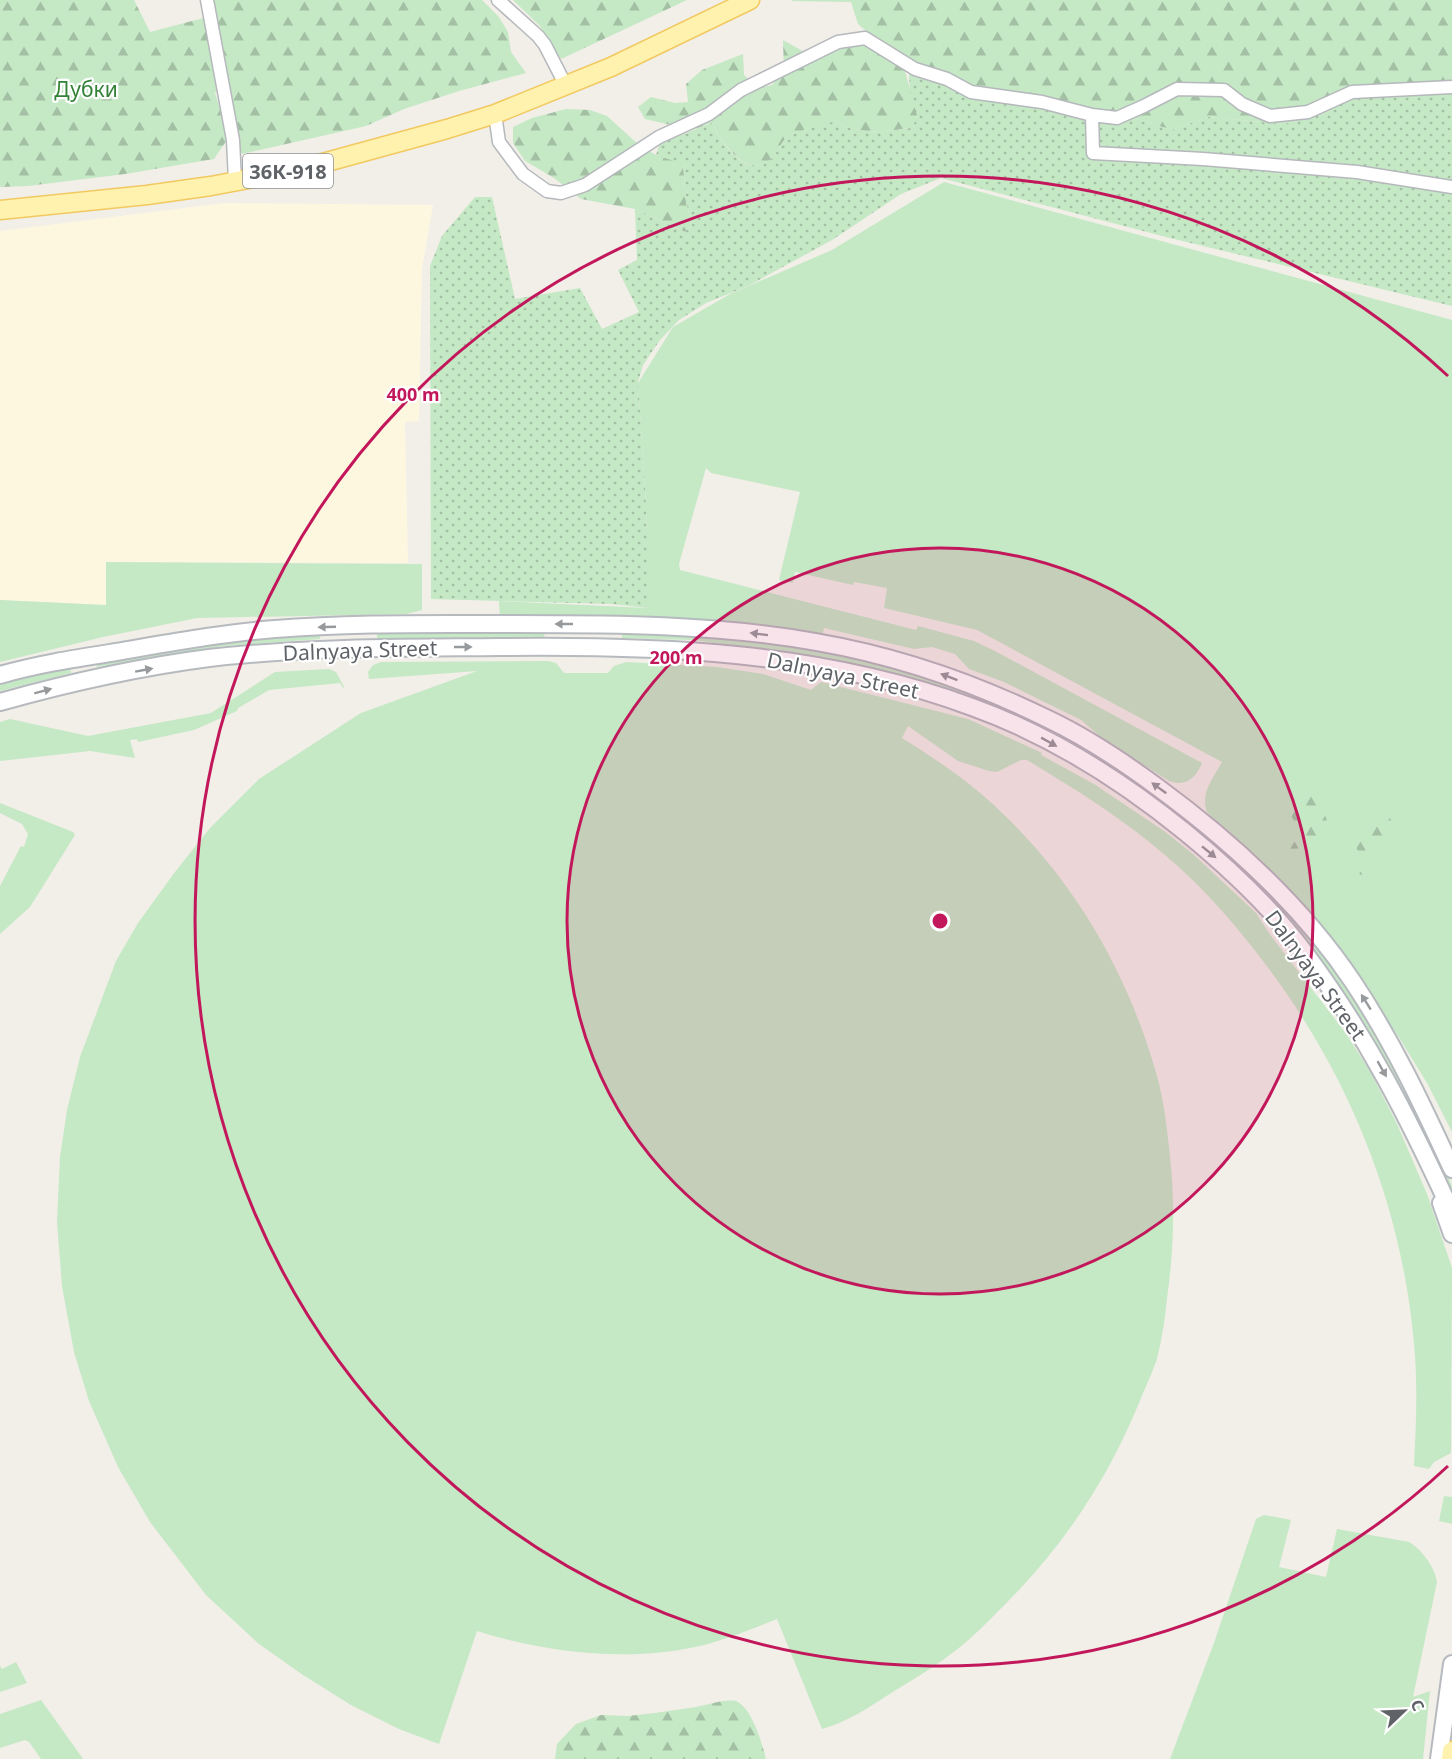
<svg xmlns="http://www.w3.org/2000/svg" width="1452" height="1759" font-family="'Noto Sans',sans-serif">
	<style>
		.commercial { fill: #fef7e0 }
		.grass { fill: #c5e8c5 }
		.forest { fill: url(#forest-firs) }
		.park { fill: url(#park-dots) }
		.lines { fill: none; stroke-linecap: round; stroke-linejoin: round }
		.minor-casing { stroke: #b5b8bc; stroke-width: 15 }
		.secondary-casing { stroke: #b6babf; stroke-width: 20 }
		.primary-casing { stroke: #f2c960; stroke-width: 21 }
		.minor { stroke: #fff; stroke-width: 12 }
		.secondary { stroke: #fff; stroke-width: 16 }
		.primary { stroke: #fff2af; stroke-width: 18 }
		.oneway { fill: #979a9d }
		.ring { fill: none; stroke: #c2185b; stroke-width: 3 }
		.labels { text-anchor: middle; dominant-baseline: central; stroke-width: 4.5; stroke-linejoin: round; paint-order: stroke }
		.shield { fill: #fff; stroke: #8f9295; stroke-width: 1.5 }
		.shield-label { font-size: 20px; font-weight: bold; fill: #5f6368 }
		.park-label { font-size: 21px; fill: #348238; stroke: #fff }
		.street-label { font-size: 21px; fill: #5f6368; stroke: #fff }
		.centre { fill: #c2185b; stroke: #fff; stroke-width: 3 }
		.ring-label { font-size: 18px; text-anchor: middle; font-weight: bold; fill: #c2185b; stroke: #fff; stroke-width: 4.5; stroke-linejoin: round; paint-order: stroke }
	</style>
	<defs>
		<pattern id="forest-firs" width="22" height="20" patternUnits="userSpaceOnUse" patternTransform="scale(1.5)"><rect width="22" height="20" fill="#c5e8c5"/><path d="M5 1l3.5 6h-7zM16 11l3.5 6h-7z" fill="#a3c0a4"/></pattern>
		<pattern id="park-dots" width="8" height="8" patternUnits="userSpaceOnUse" patternTransform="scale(1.5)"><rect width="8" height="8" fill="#c5e8c5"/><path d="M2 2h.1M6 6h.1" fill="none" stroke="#a3c0a4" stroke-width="1.8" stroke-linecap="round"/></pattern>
	</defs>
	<rect width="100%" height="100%" fill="#f1efe8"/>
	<!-- commercial -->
	<path class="commercial" d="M 224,203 L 433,205 L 422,269 L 419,421 L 405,422 L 408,563 L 106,562 L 106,605 L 0,600 L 0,231 Z"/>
	<!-- grass -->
	<path class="grass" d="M 944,182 L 1452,320 L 1452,1132 L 1427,1083 L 1400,1039 L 1349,964 L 1207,812 C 1200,792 1213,779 1222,762 L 977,630 L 884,608 L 887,588 L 854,582 L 853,585 L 795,572 L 793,583 L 779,580 L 800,492 L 711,473 L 706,468 L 679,564 L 680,570 L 916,630 L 918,626 L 974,641 L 995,651 L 1202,763 C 1196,778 1186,787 1169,781 L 1103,739 L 1081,720 L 1004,682 L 969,669 L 955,654 L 932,647 L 914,649 L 824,628 L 822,636 L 500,619 L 499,601 L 648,608 L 646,504 L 638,383 L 673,327 L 730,294 L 832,250 Z
		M 106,562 L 422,564 L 422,610 L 406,614 L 197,618 L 103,637 L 0,662 L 0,600 L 106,605 Z
		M 377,630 L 545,631 L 544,638 L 377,638 Z
		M 622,631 C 657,633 693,634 728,637 C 817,645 903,669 987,699 L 984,706 L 798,655 L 694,640 L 622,638 Z
		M 321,632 L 320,639 L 224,646 L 97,667 L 97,660 L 159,649 Z
		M 548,661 L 556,663 L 564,673 L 608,673 L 614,666 L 626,662 L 717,667 L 763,674 L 811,690 L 821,682 L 968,719 L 1042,753 L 1041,755 L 1094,784 L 1164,831 L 1193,854 L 1256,913 L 1271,936 L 1345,1032 L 1371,1073 L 1397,1124 L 1427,1194 L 1452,1268 L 1451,1453 L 1434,1462 L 1429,1469 L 1414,1466 C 1416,1425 1418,1384 1414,1344 C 1402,1205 1349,1075 1266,965 C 1236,925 1203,887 1165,855 C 1122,818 1075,789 1027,760 L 1021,760 L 997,772 L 989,771 L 958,761 L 908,726 L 902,738 C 937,760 972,783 1001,812 C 1077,884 1129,976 1157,1076 C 1164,1101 1167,1129 1170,1156 C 1175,1204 1174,1249 1167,1298 C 1165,1318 1162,1339 1157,1359 C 1153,1370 1148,1382 1143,1393 C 1114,1467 1073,1533 1018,1591 C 999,1610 981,1630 960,1647 C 938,1665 912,1680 888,1695 C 868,1708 845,1723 822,1729 L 777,1619 C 755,1628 732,1637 708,1644 C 635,1663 549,1654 477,1631 L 439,1744 L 399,1729 L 351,1705 L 303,1675 L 259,1644 L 206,1595 L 150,1522 L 118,1467 L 89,1401 L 74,1352 L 62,1286 L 57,1222 L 60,1157 L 67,1110 L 80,1057 L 116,961 L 138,923 L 175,872 L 210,828 L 259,779 L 361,713 L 477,671 L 369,679 L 368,672 L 373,665 L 381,662 Z
		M 70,666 L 71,673 L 0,691 L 0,684 Z
		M 329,669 L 336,672 L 344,687 L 343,688 L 340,683 L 269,690 L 238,708 L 237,711 L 194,730 L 138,742 L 137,739 L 130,740 L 135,758 L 90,751 L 0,761 L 0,722 L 10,719 L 88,736 L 211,713 L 275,672 Z
		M 1012,710 L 1083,744 L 1120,769 L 1208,835 L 1279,902 L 1327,960 L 1385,1045 L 1432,1136 L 1452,1186 L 1452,1202 L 1423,1132 L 1392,1070 L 1359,1016 L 1312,952 L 1218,852 L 1008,717 Z
		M 0,803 L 73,832 L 75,835 L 30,907 L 0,934 L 0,886 L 21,846 L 24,847 L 28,834 L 22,824 L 0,813 Z
		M 1444,1496 L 1452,1497 L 1452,1524 L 1439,1521 Z
		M 1264,1515 L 1291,1520 L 1279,1567 L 1326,1577 L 1337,1529 L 1409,1542 C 1421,1549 1435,1567 1437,1582 L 1413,1697 L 1430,1691 L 1423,1759 L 1170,1759 L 1214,1643 L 1256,1519 Z
		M 16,1662 L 27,1683 L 0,1692 L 0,1666 L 2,1669 Z
		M 41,1700 L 81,1756 L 83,1759 L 41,1759 L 29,1742 L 25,1740 L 0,1748 L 0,1714 Z"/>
	<!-- forest -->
	<path class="forest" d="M 0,0 L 134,0 L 150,32 L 215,15 L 213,0 L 482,0 L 498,16 L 508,32 L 511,52 L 526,73 L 459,91 L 404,109 L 366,126 L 242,154 L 232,127 L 221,86 L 215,93 L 229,137 L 214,159 L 125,174 L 28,186 L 0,187 Z
		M 513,0 L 687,0 L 561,59 L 540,26 Z
		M 793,0 L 1452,0 L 1452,93 L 1349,98 L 1324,114 L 1284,124 L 1208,117 L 1172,130 L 1126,116 L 944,83 L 881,44 L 858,24 L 851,2 L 791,1 Z
		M 783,40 L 815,58 L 845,40 L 874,46 L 903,64 L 918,118 L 911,128 C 885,131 858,136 835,121 C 821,127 804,129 790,135 C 783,138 779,150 773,157 C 750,184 721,142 712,123 L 692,130 L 645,119 L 638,107 L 651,97 L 675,103 L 688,102 L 686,84 L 702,70 L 743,54 L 744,75 L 758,88 L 772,85 L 784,71 Z
		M 566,109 L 590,110 L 607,116 L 639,145 L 656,155 L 683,163 L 686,202 L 692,225 L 685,232 L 635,209 L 581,199 L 554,178 L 525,161 L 513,143 L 513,127 L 532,118 Z
		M 1303,790 C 1319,801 1330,816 1328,836 C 1312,845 1302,851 1284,848 L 1284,835 L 1296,824 L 1288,811 L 1289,796 Z
		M 1388,815 L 1394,825 L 1384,838 L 1370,848 L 1366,858 L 1366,871 L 1362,875 L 1357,873 L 1358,851 L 1352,839 L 1358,824 Z
		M 722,1701 C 726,1701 732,1700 736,1701 C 752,1708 762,1743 766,1759 L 555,1759 L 557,1744 L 576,1724 L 601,1715 L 628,1716 L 655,1713 L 696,1707 Z"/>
	<!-- park -->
	<path class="park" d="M 909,74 L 944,83 L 1126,116 L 1172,130 L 1208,117 L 1284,124 L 1324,114 L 1349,98 L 1452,93 L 1452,306 L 1166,237 L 941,178 L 901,194 L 832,240 L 748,286 L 706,303 L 679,320 L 660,340 L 643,365 L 638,382 L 646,504 L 649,608 L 611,604 L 431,599 L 430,266 L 442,236 L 475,197 L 492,197 L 515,299 L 580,288 L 602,329 L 639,312 L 618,270 L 637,260 L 635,209 L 685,232 L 692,225 L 686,202 L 683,164 L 656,155 L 660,143 L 712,123 C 721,142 746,180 770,160 C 777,154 780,144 787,137 C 790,133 827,124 835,121 C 858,136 885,131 911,128 L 918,117 L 910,93 Z"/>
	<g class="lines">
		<!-- minor casing -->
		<g class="minor-casing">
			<path id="minor" d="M 207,0 L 233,140 L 235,181
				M 498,0 L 538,36 L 545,45 L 566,86
				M 495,114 L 499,142 L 523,174 L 547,191 L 561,193 L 585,185 L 659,137 L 709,114 L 741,90 L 838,42 L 865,38 L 915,69 L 947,79 L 971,92 L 1042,102 L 1092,115 L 1093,153 L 1203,159 L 1357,172 L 1452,187
				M 1092,115 L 1117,118 L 1144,106 L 1177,89 L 1224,90 L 1242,104 L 1270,116 L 1308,112 L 1352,92 L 1452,87"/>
		</g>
		<!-- secondary casing -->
		<g class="secondary-casing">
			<path id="secondary" d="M 0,675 C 38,664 78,658 116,652 C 169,643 222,633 275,629 C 348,623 422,624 495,624 C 602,624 710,623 816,642 C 897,656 975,683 1048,719 C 1086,737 1122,761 1156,786 C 1231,841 1301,904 1353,982 C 1393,1042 1422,1104 1452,1169
				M 0,702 C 68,683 139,667 209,658 C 305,647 403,648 499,647 C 658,645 821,651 972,707 C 1050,735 1121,780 1185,832 C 1229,868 1271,907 1305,953 C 1367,1036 1409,1119 1452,1213
				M 1441,1203 L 1452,1234
				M 1439,1759 L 1452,1664"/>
		</g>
		<!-- primary casing -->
		<g class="primary-casing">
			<path id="primary" d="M 0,210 L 147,195 L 211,186 L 301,169 L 447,129 L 495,114 L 611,67 L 750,0
				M 1451,1759 L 1452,1751"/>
		</g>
		<!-- minor -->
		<use href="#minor" class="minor"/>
		<!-- secondary -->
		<use href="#secondary" class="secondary"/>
		<!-- primary -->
		<use href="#primary" class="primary"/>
	</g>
	<!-- one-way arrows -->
	<defs><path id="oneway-solid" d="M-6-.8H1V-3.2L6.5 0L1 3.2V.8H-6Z" transform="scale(1.5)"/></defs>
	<g class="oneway">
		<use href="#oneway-solid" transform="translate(564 624) rotate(-180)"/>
		<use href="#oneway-solid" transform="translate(327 627) rotate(178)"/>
		<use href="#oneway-solid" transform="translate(759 634) rotate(-173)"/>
		<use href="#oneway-solid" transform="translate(463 647)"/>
		<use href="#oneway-solid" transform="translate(144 670) rotate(-10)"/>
		<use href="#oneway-solid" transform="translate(949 677) rotate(-159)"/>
		<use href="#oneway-solid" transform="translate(43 691) rotate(-15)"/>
		<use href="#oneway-solid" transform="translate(1049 742) rotate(29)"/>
		<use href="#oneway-solid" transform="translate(1159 788) rotate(-144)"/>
		<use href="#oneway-solid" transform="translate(1209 852) rotate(39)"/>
		<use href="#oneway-solid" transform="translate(1366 1002) rotate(-122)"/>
		<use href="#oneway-solid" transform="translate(1382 1069) rotate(60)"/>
	</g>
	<!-- distance rings -->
	<circle cx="940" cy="921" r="373" fill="#c2185b" fill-opacity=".12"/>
	<g class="ring">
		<circle cx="940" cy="921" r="373"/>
		<path d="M1448 1466A745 745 0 1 1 1448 376"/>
	</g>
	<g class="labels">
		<!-- shield labels -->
		<rect class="shield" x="243" y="154" width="90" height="34" rx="4.5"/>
		<g class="shield-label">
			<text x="288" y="171">36К-918</text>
		</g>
		<!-- park labels -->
		<g class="park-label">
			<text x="86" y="89">Дубки</text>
		</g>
		<!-- street labels -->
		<g class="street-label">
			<text transform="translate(360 650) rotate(-2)">Dalnyaya Street</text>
			<text transform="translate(843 675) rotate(12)">Dalnyaya Street</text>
			<text transform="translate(1316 975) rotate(54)">Dalnyaya Street</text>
		</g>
	</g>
	<circle cx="940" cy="921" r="9" class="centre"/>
	<g class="ring-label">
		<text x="413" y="401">400 m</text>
		<text x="676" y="664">200 m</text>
	</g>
	<!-- north arrow -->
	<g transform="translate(1404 1711) rotate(67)" stroke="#ffffff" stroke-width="4.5" paint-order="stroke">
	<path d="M0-4.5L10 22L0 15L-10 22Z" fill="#5f6368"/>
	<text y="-9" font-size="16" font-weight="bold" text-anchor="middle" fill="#5f6368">С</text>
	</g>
</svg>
